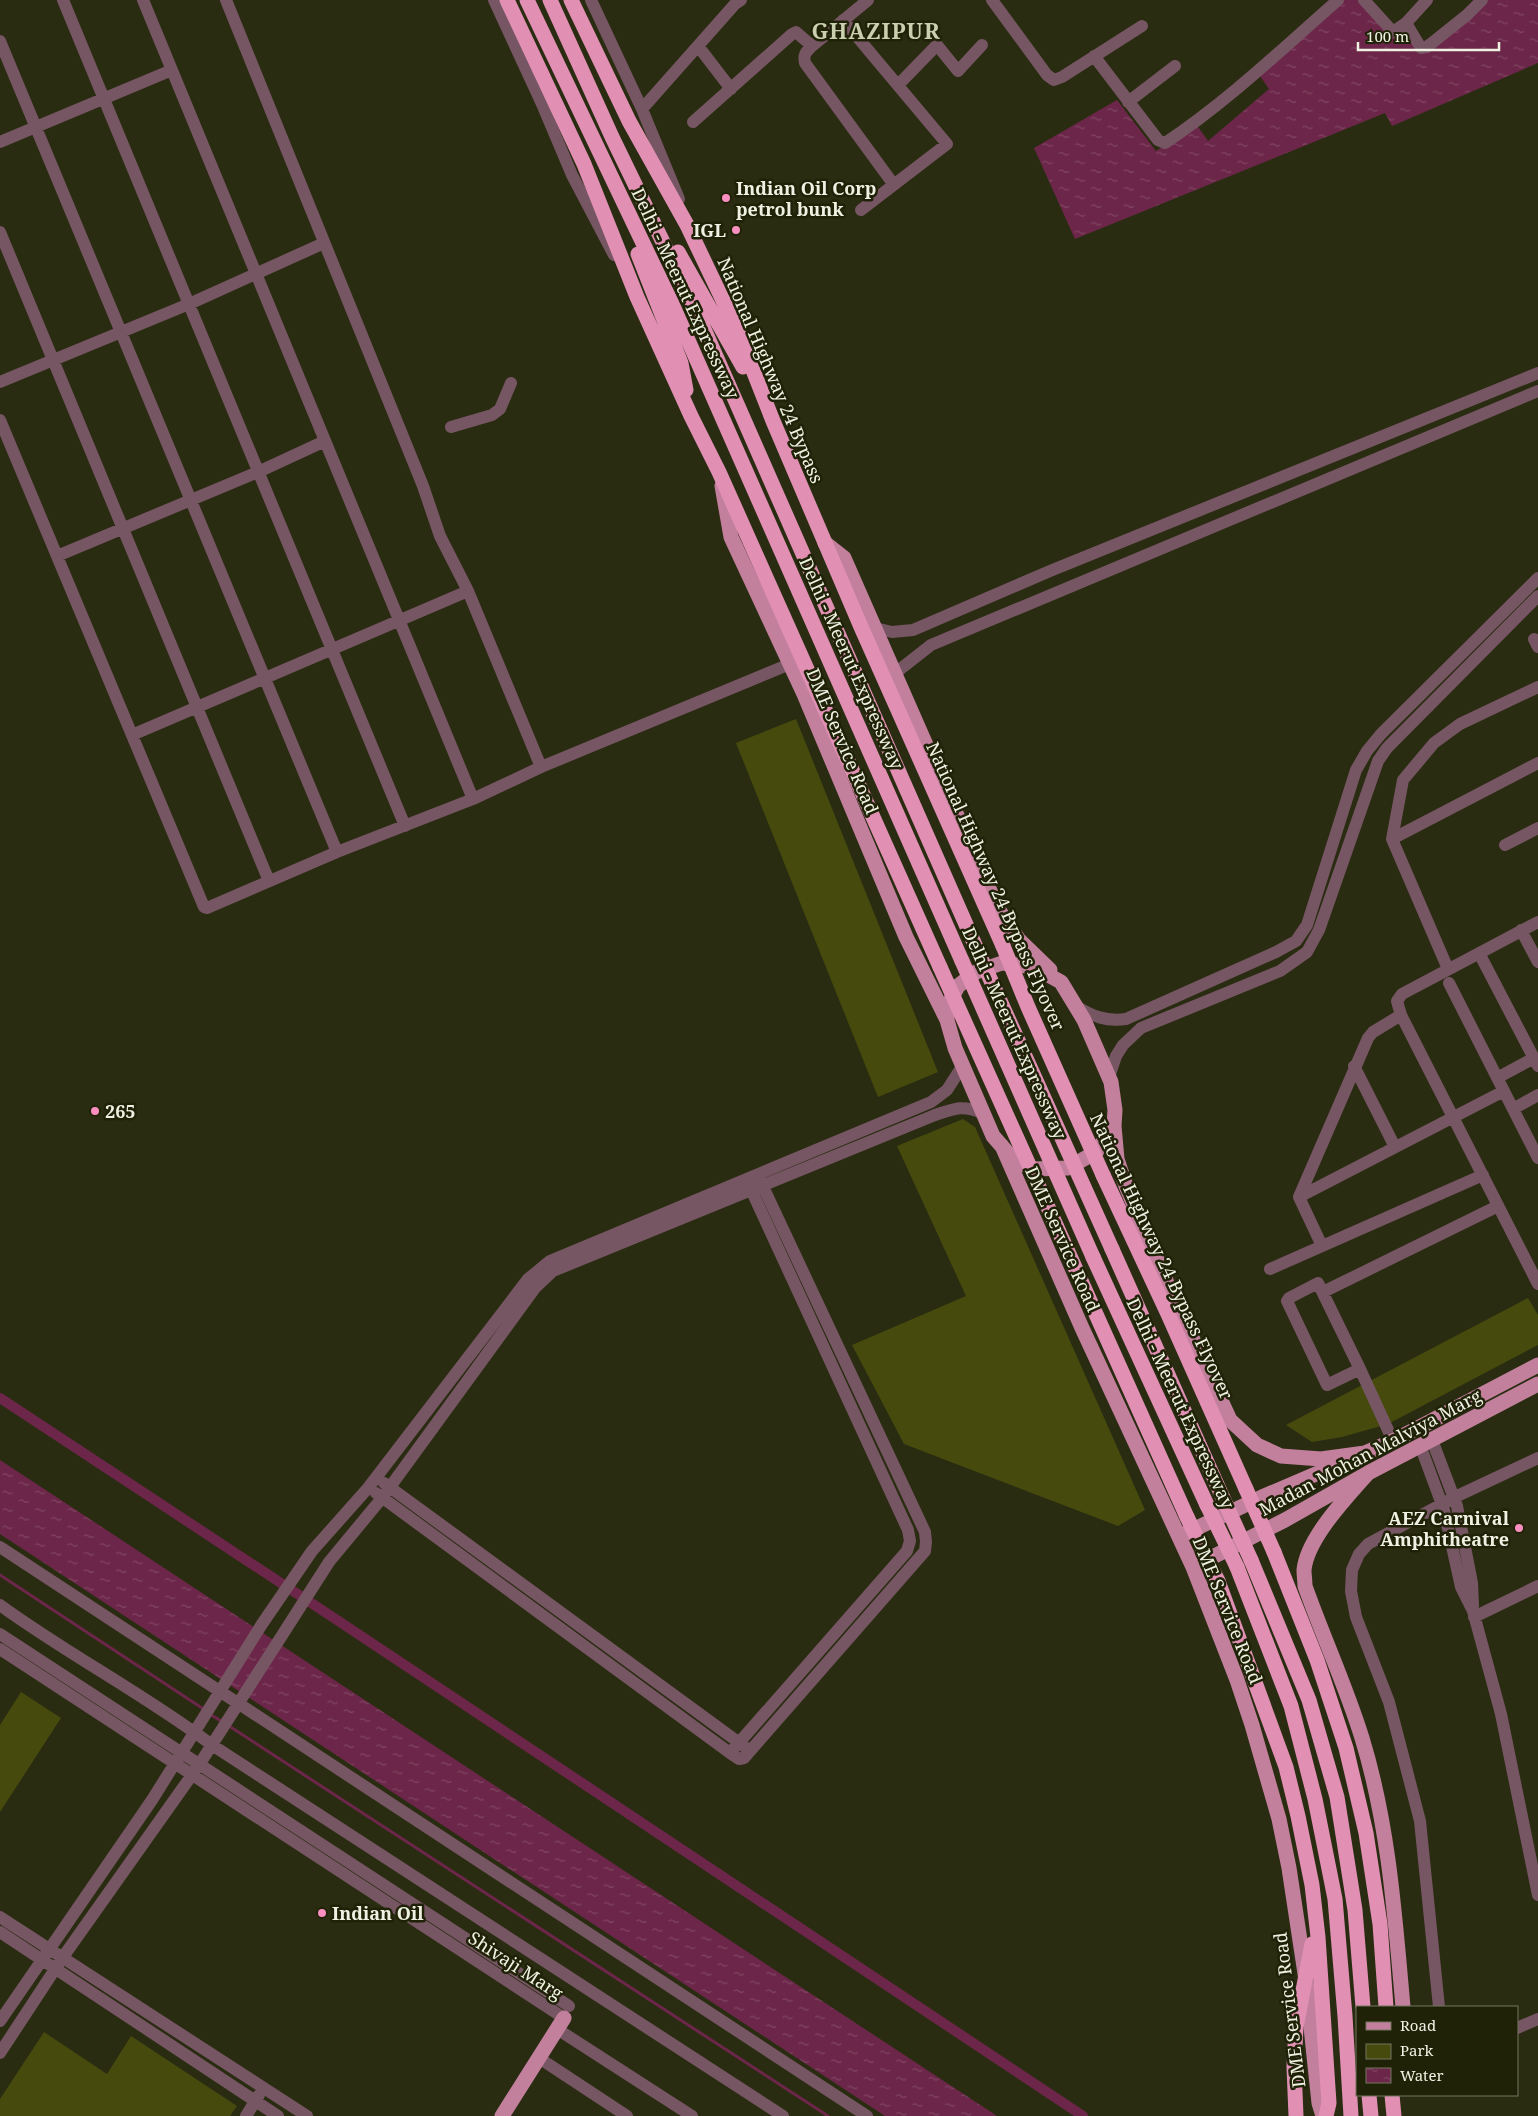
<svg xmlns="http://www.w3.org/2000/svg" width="1538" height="2116" font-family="'Noto Serif',serif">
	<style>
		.green { fill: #464a0d }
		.water { fill: url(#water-ripples) }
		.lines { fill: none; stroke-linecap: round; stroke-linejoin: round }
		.stream { stroke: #6c2649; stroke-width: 3 }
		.canal { stroke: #6c2649; stroke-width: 10 }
		.minor { stroke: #775664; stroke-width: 12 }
		.major { stroke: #c3809d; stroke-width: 15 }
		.highway { stroke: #e190b4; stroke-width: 15 }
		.highway-bridge { stroke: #e190b4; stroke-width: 15 }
		.poi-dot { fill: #fc8fc1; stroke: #202208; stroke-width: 2 }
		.labels { text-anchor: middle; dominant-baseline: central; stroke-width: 5; stroke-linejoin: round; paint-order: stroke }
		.poi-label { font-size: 18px; font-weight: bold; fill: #eff2e2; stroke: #202208; text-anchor: start }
		.street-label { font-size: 18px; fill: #eff2e2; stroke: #202208 }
		.district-label { font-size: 22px; font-weight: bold; letter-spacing: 1px; fill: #cacfaf; stroke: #202208 }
	</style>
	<defs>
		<pattern id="water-ripples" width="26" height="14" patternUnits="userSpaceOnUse" patternTransform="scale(1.25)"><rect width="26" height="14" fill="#6c2649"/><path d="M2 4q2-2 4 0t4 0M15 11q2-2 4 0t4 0" fill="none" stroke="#814663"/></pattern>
	</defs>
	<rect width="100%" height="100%" fill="#2a2c12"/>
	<!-- green -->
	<path class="green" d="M 796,719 L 938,1072 L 878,1097 L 736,743 Z
		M 963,1119 L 975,1127 L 1145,1510 L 1118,1526 L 904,1444 L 852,1345 L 966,1296 L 897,1146 Z
		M 1528,1298 L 1538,1315 L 1538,1345 L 1388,1424 L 1342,1437 L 1312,1442 L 1286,1425 Z
		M 21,1692 L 61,1718 L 0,1812 L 0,1725 Z
		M 44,2032 L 107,2074 L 131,2036 L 237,2106 L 230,2116 L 0,2116 L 0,2099 Z"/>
	<!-- water -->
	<path class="water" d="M 1336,0 L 1366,0 L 1396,35 L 1408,22 L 1422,42 L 1441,31 L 1475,0 L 1538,0 L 1538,63 L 1392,126 L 1385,113 L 1075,239 L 1034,148 L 1117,100 L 1156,151 L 1196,124 L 1208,141 L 1269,89 L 1258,73 Z
		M 0,1460 L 997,2116 L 885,2116 L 0,1534 Z"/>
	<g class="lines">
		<!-- stream -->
		<path class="stream" d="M 0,1575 L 205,1710
			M 210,1714 L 224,1723
			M 229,1726 L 828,2116"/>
		<!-- canal -->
		<path class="canal" d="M 0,1398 L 337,1620 L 1083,2116"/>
		<!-- minor -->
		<path class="minor" d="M 63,0 L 405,826
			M 143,0 L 473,799
			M 226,0 L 423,486 L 440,536 L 468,591 L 541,767
			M 494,0 L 542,104 L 572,175 L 614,255
			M 591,0 L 642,109 L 679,199
			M 868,0 L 812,46 C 806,52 803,54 805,63 L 894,185
			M 992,0 L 1047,75 L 1054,80 L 1062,77 L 1142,26
			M 1364,0 L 1393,32 L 1406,23 L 1427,0
			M 843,20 L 947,144 L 861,210
			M 1406,23 L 1421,48 L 1427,47 L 1467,15 L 1482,0
			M 0,41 L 337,852
			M 698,46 L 731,89
			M 1094,56 L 1158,140 L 1165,143 C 1227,102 1282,49 1338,0
			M 898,85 L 937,45 L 958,71 L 982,45
			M 1128,102 L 1175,66
			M 642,109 L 735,4 L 741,0
			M 693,122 L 792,34 L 796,32 L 812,46
			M 0,142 L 172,70
			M 0,232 L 269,881
			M 0,382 L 189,304 L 324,243
			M 0,420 L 204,907 L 207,908 L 337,852 L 473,799 L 541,767 L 790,664
			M 451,427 L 492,415 L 500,409 L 511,383
			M 57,556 L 258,472 L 325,441
			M 875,628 L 892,632 L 913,630 L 1050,571 L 1538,373
			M 1534,639 L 1538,647
			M 894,674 L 931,645 L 1538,391
			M 132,735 L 468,591
			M 1392,839 L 1538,763
			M 1505,845 L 1538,828
			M 1538,922 L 1402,994 L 1397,1001 L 1401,1015 L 1538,1284
			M 1521,930 L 1538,962
			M 1479,953 L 1538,1066
			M 1448,969 L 1392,839 L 1403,780 L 1434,743 L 1460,724 L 1538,687
			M 1449,983 L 1538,1158
			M 1076,1006 C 1092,1016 1106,1022 1126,1019 L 1276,952 L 1296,941 L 1307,925 L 1356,770 L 1367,751 L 1381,734 L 1538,578
			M 1354,1066 L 1395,1147
			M 1109,1077 L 1116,1056 L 1123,1045 L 1141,1028 L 1280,971 L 1307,952 L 1319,930 L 1378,761 L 1387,748 L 1538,596
			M 1497,1078 L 1534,1058
			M 1513,1109 L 1538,1095
			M 1299,1197 L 1504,1091
			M 1322,1246 L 1299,1197 L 1368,1038 L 1373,1032 L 1401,1015
			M 1270,1269 L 1483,1175
			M 1318,1283 L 1360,1369 L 1327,1385 L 1287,1301 L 1289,1298 Z
			M 1323,1292 L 1498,1206
			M 1360,1369 L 1393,1441
			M 1432,1440 L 1457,1506 L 1472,1583 L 1473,1606
			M 1420,1445 L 1444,1510 L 1461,1587 L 1473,1611 L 1501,1714 L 1538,1895
			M 384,1483 L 745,1747
			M 376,1493 L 730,1753 L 739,1759 L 744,1758 L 925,1551 L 926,1542 L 925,1532 L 759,1178
			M 0,1547 L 867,2116
			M 0,1605 C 69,1655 144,1694 212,1745 L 783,2116
			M 1474,1617 L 1538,1586
			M 0,1634 L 569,2006
			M 0,1649 L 564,2018
			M 730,1753 L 907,1551 L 910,1541 L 908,1530 L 748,1183
			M 0,1917 L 307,2116
			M 0,1932 L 278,2116
			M 1439,2007 L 1420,1821 L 1389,1702 L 1356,1617 L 1351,1591 L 1352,1570 L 1359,1554 L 1368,1544 L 1455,1497 L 1538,1458
			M 0,2021 L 152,1800 L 262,1624 L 312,1551 L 368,1488 L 528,1279 L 550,1261 L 931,1102 L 947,1090 L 963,1065
			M 1517,2028 L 1538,2019
			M 557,2029 L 692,2116
			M 0,2053 L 63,1957 L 199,1765 L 329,1562 L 382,1498 L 535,1288 L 553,1271 L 935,1115 C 956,1108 962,1105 983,1113
			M 539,2058 L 627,2116
			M 246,2116 L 259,2095"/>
		<!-- major -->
		<path class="major" d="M 722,486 L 731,537 L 804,694 L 906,937 L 947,1020
			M 825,543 L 844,558 L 998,909 L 1019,940 L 1050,970
			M 1002,963 L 1034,967 L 1061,982 L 1084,1020 L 1111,1082 L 1115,1110 L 1114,1126 L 1096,1152 L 1068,1168 L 1033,1169 L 1013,1159 L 993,1136 L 955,1048 L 947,1020 L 948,1005 L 958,986 L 976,972 Z
			M 1114,1126 L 1117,1159 L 1126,1186 L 1169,1288 L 1230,1420 L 1257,1445 L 1281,1456 L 1321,1459 L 1365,1453
			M 1002,1146 L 1082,1328 L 1193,1567 L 1237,1680 L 1252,1725 L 1279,1819 L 1289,1868 L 1306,1980 L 1319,2103 L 1323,2116
			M 1368,1473 C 1347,1497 1307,1538 1304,1570 C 1304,1575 1305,1581 1305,1586 C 1323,1637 1346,1686 1362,1738 C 1389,1826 1395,1917 1403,2007
			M 1182,1535 L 1262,1497 L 1393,1441 L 1538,1365
			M 1197,1565 L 1285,1520 L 1368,1473 L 1538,1384
			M 502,2116 L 564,2018"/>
		<!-- highway -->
		<path class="highway" d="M 507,0 L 584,164 L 637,297 L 691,416 L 719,472 L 940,967
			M 527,0 L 673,306 L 962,961
			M 550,0 L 612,137 L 693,304 L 979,954
			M 571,0 L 629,121 L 687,225 L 738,332 L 773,421 L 861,627 L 1003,946
			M 678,252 L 743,367
			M 638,254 L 681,363 L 686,390
			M 1103,1175 L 1168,1314 L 1246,1489
			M 1043,1196 L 1187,1517
			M 1112,1249 L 1223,1498
			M 1093,1257 L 1207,1505
			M 1274,1552 L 1317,1660 L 1346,1748 L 1366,1833 L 1380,1924 L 1386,2007
			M 1251,1560 L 1309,1700 L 1337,1797 L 1355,1910 L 1363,2007
			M 1237,1567 L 1291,1706 L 1315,1799 L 1335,1899 L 1345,2016 L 1351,2116
			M 1218,1581 L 1286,1767 L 1298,1816 L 1312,1885 L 1318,1937 L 1329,2103 L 1326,2116
			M 1369,2095 L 1371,2116
			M 1392,2095 L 1394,2116
			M 1296,2116 L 1294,2067 L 1296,2027 L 1312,1944"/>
		<!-- highway-bridge -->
		<path class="highway-bridge" d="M 1003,946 L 1028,1007 L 1103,1175
			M 979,954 L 1112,1249
			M 962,961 L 1093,1257
			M 940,967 L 1043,1196
			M 1246,1489 L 1274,1552
			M 1223,1498 L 1251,1560
			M 1207,1505 L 1237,1567
			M 1187,1517 L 1218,1581"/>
	</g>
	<!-- markers -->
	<g class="poi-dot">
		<circle cx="726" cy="198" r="5"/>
		<circle cx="736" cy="230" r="5"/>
		<circle cx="95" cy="1111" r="5"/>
		<circle cx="1519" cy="1528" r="5"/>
		<circle cx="322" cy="1913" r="5"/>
	</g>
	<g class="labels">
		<!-- poi labels -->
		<g class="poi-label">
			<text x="736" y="188">Indian Oil Corp<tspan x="736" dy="21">petrol bunk</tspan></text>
			<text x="726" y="230" text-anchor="end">IGL</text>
			<text x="105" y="1111">265</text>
			<text x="1509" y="1518" text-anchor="end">AEZ Carnival<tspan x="1509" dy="21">Amphitheatre</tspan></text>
			<text x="332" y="1913">Indian Oil</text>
		</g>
		<!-- street labels -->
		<g class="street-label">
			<text transform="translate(686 293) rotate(65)">Delhi - Meerut Expressway</text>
			<text transform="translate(771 370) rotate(67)">National Highway 24 Bypass</text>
			<text transform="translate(852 663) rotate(66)">Delhi - Meerut Expressway</text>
			<text transform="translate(843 741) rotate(67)">DME Service Road</text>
			<text transform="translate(996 886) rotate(66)">National Highway 24 Bypass Flyover</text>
			<text transform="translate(1015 1033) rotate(66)">Delhi - Meerut Expressway</text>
			<text transform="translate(1063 1239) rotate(66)">DME Service Road</text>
			<text transform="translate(1162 1256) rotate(65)">National Highway 24 Bypass Flyover</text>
			<text transform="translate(1181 1403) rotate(65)">Delhi - Meerut Expressway</text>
			<text transform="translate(1370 1452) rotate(-28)">Madan Mohan Malviya Marg</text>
			<text transform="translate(1228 1610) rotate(68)">DME Service Road</text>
			<text transform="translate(516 1965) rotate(33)">Shivaji Marg</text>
			<text transform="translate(1289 2010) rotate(-97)">DME Service Road</text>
		</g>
		<!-- district labels -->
		<g class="district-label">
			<text x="876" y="30">GHAZIPUR</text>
		</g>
	</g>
	<!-- legend -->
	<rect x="1356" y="2006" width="162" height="90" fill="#202208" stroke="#73755f"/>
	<rect x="1366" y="2022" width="25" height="8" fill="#c3809d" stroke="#73755f"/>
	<text x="1400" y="2031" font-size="15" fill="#eff2e2">Road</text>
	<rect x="1366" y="2044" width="25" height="15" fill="#464a0d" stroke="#73755f"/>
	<text x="1400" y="2056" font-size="15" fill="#eff2e2">Park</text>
	<rect x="1366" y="2068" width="25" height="15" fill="url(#water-ripples)" stroke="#73755f"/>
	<text x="1400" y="2081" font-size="15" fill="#eff2e2">Water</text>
	<!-- scale -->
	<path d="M1358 42v8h141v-8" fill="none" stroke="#eff2e2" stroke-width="2.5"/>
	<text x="1366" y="42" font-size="15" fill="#eff2e2" stroke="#202208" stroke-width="4" paint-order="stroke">100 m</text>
</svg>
